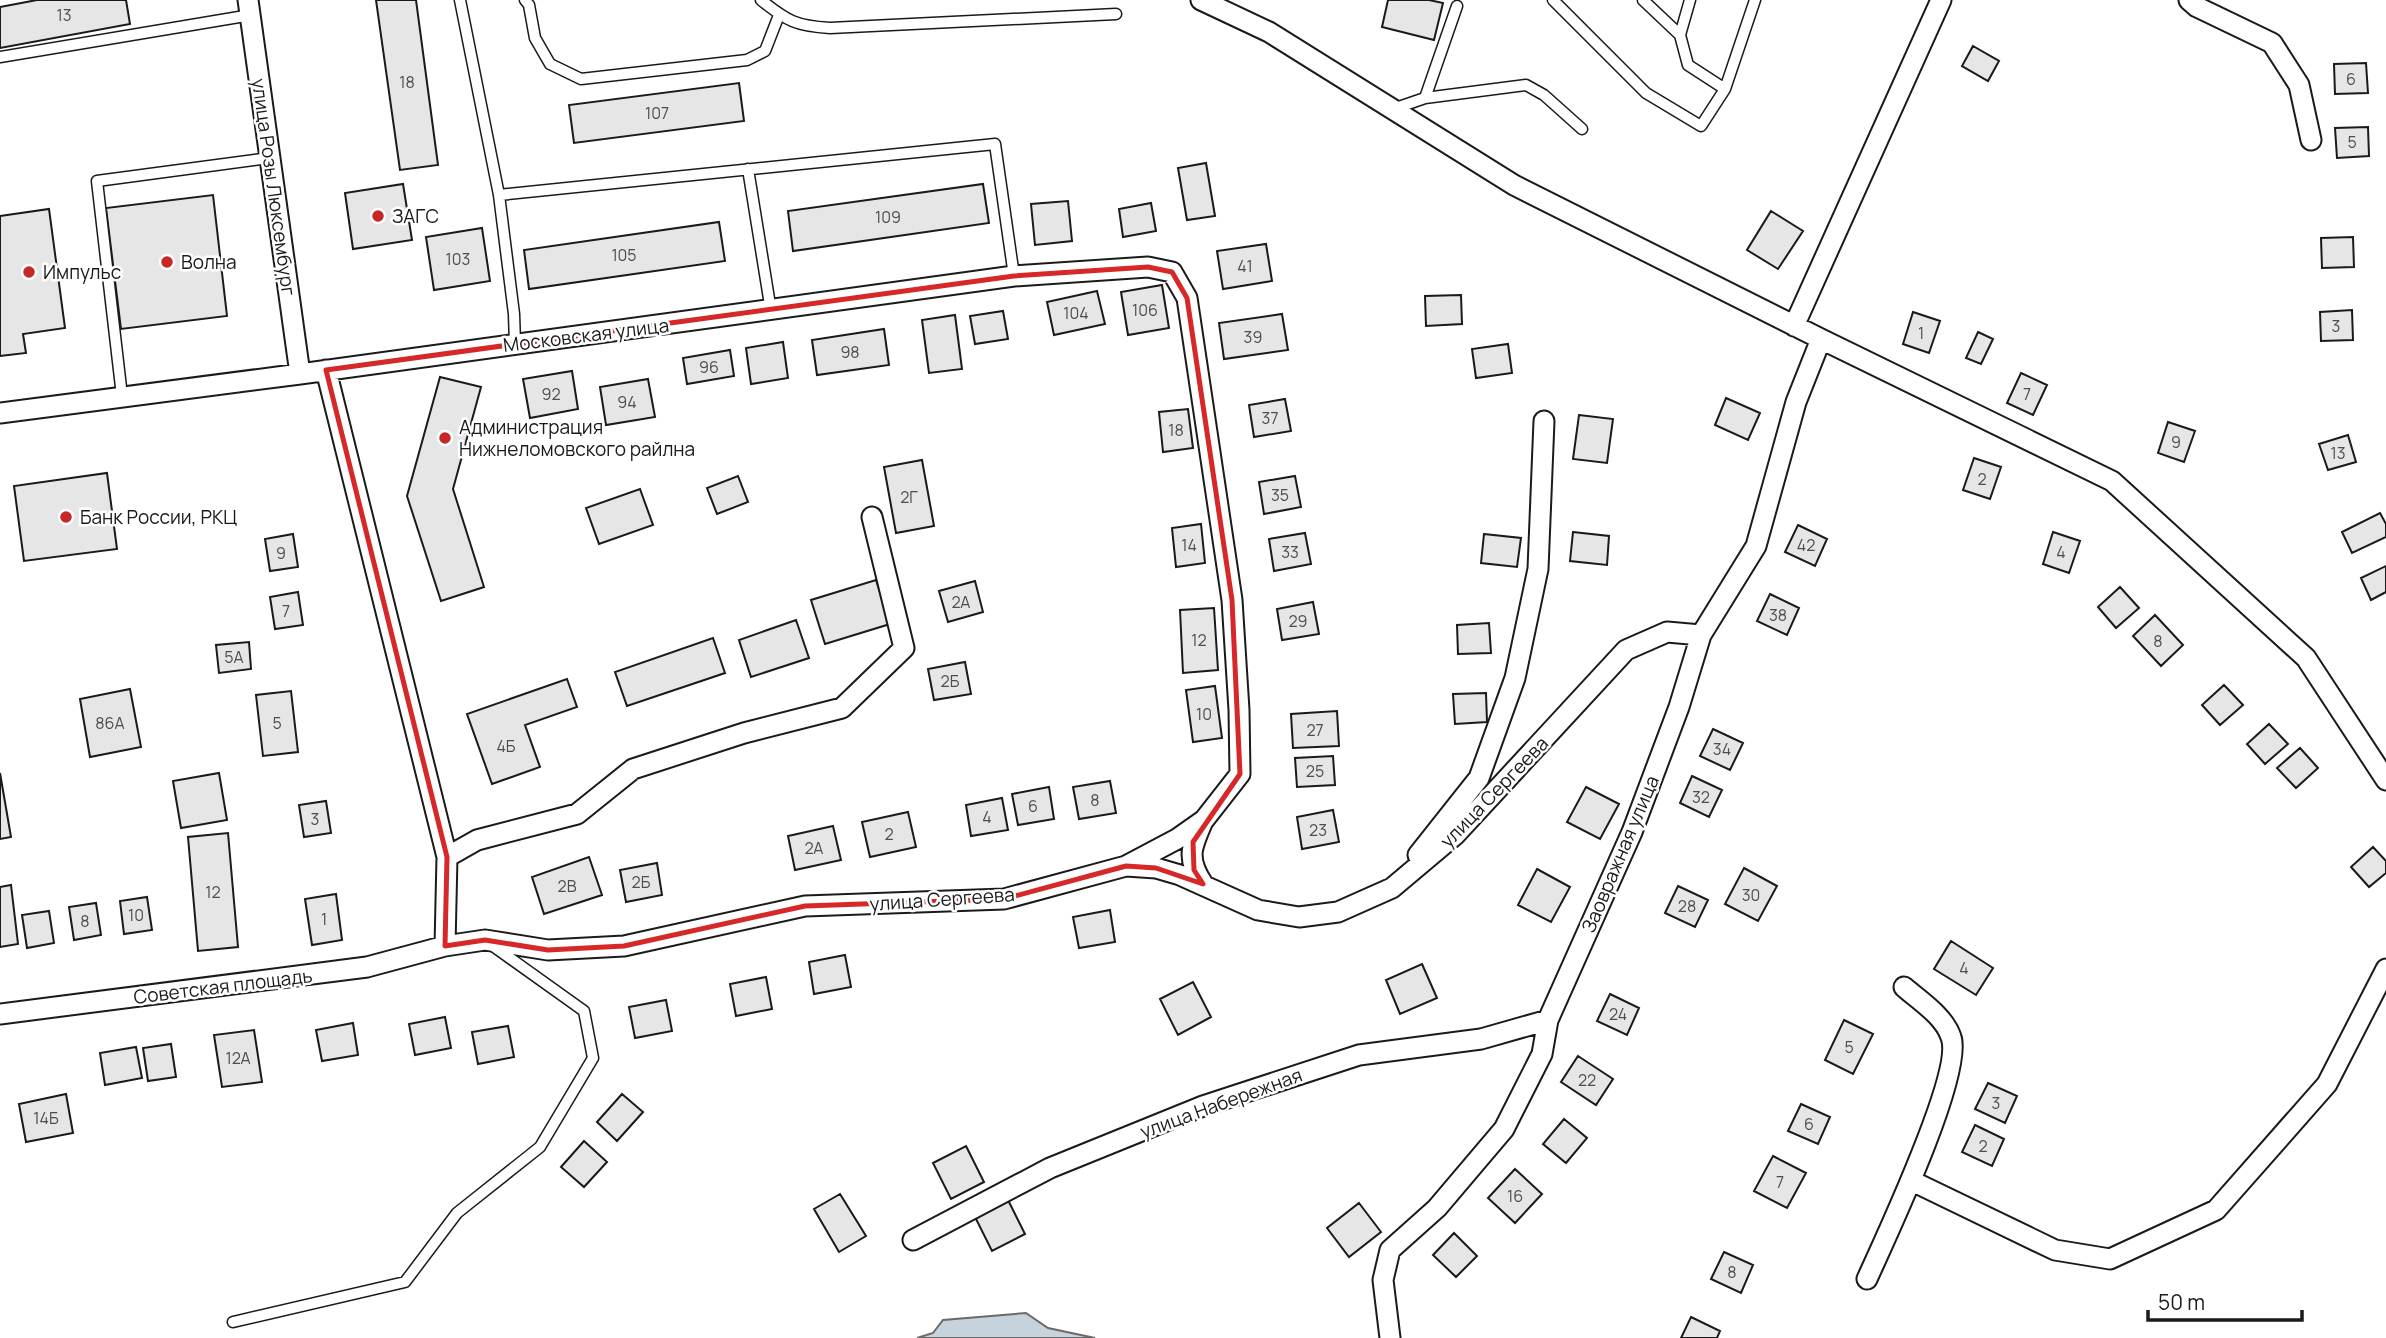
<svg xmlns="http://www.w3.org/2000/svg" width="2386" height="1338" font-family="Manrope,sans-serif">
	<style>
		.water { fill: #c6d2dc; stroke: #6a6a6a; stroke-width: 2 }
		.building { fill: #e6e6e6; stroke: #1a1a1a; stroke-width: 2 }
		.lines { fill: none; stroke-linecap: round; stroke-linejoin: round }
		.service-casing { stroke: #1a1a1a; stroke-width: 13 }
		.minor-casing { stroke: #1a1a1a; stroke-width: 23 }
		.service { stroke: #fff; stroke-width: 10 }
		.minor { stroke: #fff; stroke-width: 19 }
		.marked { fill: none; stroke: #d62828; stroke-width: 5; stroke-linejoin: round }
		.poi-dot { fill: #c62828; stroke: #fff; stroke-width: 2.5 }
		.labels { text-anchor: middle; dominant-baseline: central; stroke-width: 5; stroke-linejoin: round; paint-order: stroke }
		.number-label { font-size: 16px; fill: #4d4d4d }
		.street-label { font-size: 19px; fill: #1a1a1a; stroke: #fff }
		.poi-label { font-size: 19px; fill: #1a1a1a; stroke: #fff; text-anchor: start }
	</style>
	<rect width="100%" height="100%" fill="#fff"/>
	<!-- water -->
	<path class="water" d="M 1026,1313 L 1048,1328 L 1095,1338 L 917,1338 L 933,1333 L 943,1320 Z"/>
	<!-- building -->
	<path class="building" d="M 37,0 L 126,0 L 130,24 L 0,48 L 0,7 Z
		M 376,0 L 416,0 L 438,165 L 400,170 Z
		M 1388,0 L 1429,0 L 1443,3 L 1434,40 L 1382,27 Z
		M 1973,46 L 1999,61 L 1988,81 L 1962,66 Z
		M 2366,63 L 2368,93 L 2335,94 L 2334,64 Z
		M 739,83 L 744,121 L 574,143 L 569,105 Z
		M 2368,127 L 2369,156 L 2337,158 L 2335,128 Z
		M 1206,163 L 1215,216 L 1187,220 L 1178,168 Z
		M 403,184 L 412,240 L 353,249 L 345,193 Z
		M 983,184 L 989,223 L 793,251 L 788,211 Z
		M 213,195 L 227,316 L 121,329 L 106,208 Z
		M 1068,201 L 1072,241 L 1035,245 L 1031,204 Z
		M 1151,203 L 1156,231 L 1123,237 L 1119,209 Z
		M 49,209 L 65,328 L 23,334 L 26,353 L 0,356 L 0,216 Z
		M 1771,211 L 1803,231 L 1778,269 L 1747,250 Z
		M 719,222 L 725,261 L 529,289 L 524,250 Z
		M 482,228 L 490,281 L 434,290 L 426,237 Z
		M 2353,237 L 2354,267 L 2322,268 L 2321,238 Z
		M 1266,244 L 1272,281 L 1223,289 L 1217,251 Z
		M 1162,285 L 1169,328 L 1128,335 L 1121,292 Z
		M 1097,291 L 1105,324 L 1054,335 L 1047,302 Z
		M 1461,295 L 1462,324 L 1426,326 L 1425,296 Z
		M 2352,310 L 2353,340 L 2321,341 L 2320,312 Z
		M 1003,311 L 1008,339 L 975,344 L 970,316 Z
		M 1913,312 L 1940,321 L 1929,353 L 1903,344 Z
		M 1282,314 L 1288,350 L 1224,359 L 1219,323 Z
		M 955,315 L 962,369 L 929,373 L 922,320 Z
		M 884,329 L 889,365 L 817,375 L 812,340 Z
		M 1978,332 L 1993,339 L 1981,364 L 1966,358 Z
		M 783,342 L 788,378 L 751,384 L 746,348 Z
		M 1508,344 L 1512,373 L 1476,378 L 1472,349 Z
		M 730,350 L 734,376 L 687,384 L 683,358 Z
		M 572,371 L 578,409 L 530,418 L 523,379 Z
		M 2021,373 L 2047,385 L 2033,415 L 2007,403 Z
		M 440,377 L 481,387 L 453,489 L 484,587 L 441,601 L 407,496 Z
		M 648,379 L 655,417 L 606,425 L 600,387 Z
		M 1726,398 L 1760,413 L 1748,440 L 1715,425 Z
		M 1285,399 L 1291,431 L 1254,437 L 1249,405 Z
		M 1188,409 L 1193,448 L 1163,452 L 1159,412 Z
		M 1579,415 L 1613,419 L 1607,463 L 1573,459 Z
		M 2168,422 L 2195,431 L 2184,462 L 2158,453 Z
		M 2348,435 L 2356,462 L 2328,470 L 2319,444 Z
		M 1974,458 L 2001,467 L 1990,499 L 1963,490 Z
		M 922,460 L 934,526 L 896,533 L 884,467 Z
		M 107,473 L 117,549 L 24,561 L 14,486 Z
		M 738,476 L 748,502 L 717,514 L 707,488 Z
		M 1295,476 L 1301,507 L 1264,514 L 1259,482 Z
		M 640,489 L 653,525 L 599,544 L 586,508 Z
		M 2380,513 L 2386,524 L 2386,537 L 2352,553 L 2342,532 Z
		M 1201,524 L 1205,563 L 1176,567 L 1172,528 Z
		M 1798,525 L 1827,539 L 1815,566 L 1785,552 Z
		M 1573,532 L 1609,536 L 1607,565 L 1570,561 Z
		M 2053,532 L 2080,541 L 2069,573 L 2043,564 Z
		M 1305,533 L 1311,564 L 1274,571 L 1269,539 Z
		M 293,534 L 298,567 L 270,571 L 265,539 Z
		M 1484,534 L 1521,538 L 1517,567 L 1481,563 Z
		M 2386,566 L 2386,592 L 2371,600 L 2361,578 Z
		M 876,580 L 890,624 L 825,644 L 811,600 Z
		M 975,581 L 983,612 L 948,622 L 939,591 Z
		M 2120,587 L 2139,608 L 2116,628 L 2098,607 Z
		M 298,592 L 303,625 L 275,629 L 270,597 Z
		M 1770,594 L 1799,608 L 1787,635 L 1757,621 Z
		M 1313,602 L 1319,634 L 1282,640 L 1277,609 Z
		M 1214,608 L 1218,670 L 1183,673 L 1180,610 Z
		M 2155,615 L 2183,645 L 2161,666 L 2133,636 Z
		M 796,620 L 809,658 L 751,677 L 739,640 Z
		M 1489,623 L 1491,653 L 1458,654 L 1457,625 Z
		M 713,638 L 725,673 L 627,706 L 615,672 Z
		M 249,642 L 251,669 L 219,673 L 216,645 Z
		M 965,662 L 971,694 L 934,700 L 928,669 Z
		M 567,679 L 577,707 L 525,725 L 540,767 L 492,784 L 467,714 Z
		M 2224,685 L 2243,705 L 2220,725 L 2202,705 Z
		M 1215,686 L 1222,738 L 1193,742 L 1186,690 Z
		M 130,689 L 141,747 L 90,757 L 80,699 Z
		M 291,691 L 298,752 L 263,756 L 256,695 Z
		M 1486,693 L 1487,722 L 1455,724 L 1453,694 Z
		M 1337,711 L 1339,746 L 1293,748 L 1291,714 Z
		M 2269,724 L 2288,744 L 2265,764 L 2247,744 Z
		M 1713,729 L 1743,743 L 1730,770 L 1700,756 Z
		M 2300,748 L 2318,768 L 2296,788 L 2277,768 Z
		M 1333,756 L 1335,785 L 1297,787 L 1295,758 Z
		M 0,773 L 11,837 L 0,839 Z
		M 219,773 L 227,820 L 181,828 L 173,781 Z
		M 1692,776 L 1722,790 L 1709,817 L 1680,803 Z
		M 1110,781 L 1116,813 L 1079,819 L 1073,787 Z
		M 1049,787 L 1054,819 L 1018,825 L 1012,794 Z
		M 1586,787 L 1619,804 L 1600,839 L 1567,822 Z
		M 1002,798 L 1008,830 L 971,836 L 966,805 Z
		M 326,801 L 331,833 L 304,837 L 299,805 Z
		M 1333,810 L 1339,842 L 1302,849 L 1297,817 Z
		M 908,812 L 916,847 L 870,857 L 862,822 Z
		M 833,826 L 841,860 L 795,870 L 788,836 Z
		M 228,833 L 238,947 L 198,951 L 188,837 Z
		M 2373,847 L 2386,861 L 2386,873 L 2369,887 L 2351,867 Z
		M 589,857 L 602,895 L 544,914 L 532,877 Z
		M 657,863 L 662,895 L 626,902 L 620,870 Z
		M 1744,868 L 1777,886 L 1758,921 L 1725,904 Z
		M 1537,869 L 1570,887 L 1551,922 L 1518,905 Z
		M 11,885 L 18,944 L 0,947 L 0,887 Z
		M 1678,886 L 1708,900 L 1695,927 L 1665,913 Z
		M 336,894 L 342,940 L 312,945 L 305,899 Z
		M 147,897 L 152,930 L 124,934 L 120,901 Z
		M 96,903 L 101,935 L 74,940 L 69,907 Z
		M 1110,910 L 1115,942 L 1079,948 L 1073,917 Z
		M 49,911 L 54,943 L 27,948 L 22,915 Z
		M 1951,941 L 1993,968 L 1976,995 L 1934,969 Z
		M 845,955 L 851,987 L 814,994 L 809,962 Z
		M 1422,964 L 1437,998 L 1400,1014 L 1386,980 Z
		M 766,977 L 772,1009 L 736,1016 L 730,984 Z
		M 1193,982 L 1211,1017 L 1178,1035 L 1160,999 Z
		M 1610,994 L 1639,1008 L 1627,1035 L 1597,1021 Z
		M 666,1000 L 672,1031 L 635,1038 L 629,1007 Z
		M 445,1017 L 451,1048 L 415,1055 L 409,1024 Z
		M 1844,1020 L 1873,1034 L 1853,1074 L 1825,1060 Z
		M 353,1023 L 358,1055 L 322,1061 L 316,1030 Z
		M 508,1026 L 514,1057 L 478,1064 L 472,1032 Z
		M 254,1030 L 262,1082 L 222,1087 L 214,1035 Z
		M 171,1044 L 176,1077 L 148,1081 L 143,1048 Z
		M 136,1047 L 142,1078 L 105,1085 L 100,1053 Z
		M 1578,1056 L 1613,1079 L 1596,1105 L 1561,1082 Z
		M 1988,1083 L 2017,1096 L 2005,1123 L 1975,1109 Z
		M 66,1094 L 73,1133 L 26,1142 L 19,1104 Z
		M 622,1094 L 643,1112 L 617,1141 L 597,1122 Z
		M 1801,1104 L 1830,1117 L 1818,1144 L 1788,1131 Z
		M 1564,1119 L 1587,1138 L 1566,1163 L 1543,1144 Z
		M 1975,1125 L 2004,1139 L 1992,1166 L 1962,1152 Z
		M 584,1141 L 607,1162 L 584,1187 L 561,1167 Z
		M 966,1146 L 984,1182 L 951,1199 L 933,1163 Z
		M 1773,1156 L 1806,1173 L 1787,1208 L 1754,1191 Z
		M 1515,1169 L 1542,1194 L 1515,1223 L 1488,1198 Z
		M 840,1194 L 866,1236 L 839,1252 L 814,1209 Z
		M 1007,1198 L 1025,1234 L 992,1251 L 974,1215 Z
		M 1359,1203 L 1381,1232 L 1349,1257 L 1327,1228 Z
		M 1454,1233 L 1477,1256 L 1456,1277 L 1433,1255 Z
		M 1724,1252 L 1753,1265 L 1741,1293 L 1711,1279 Z
		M 1691,1317 L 1720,1331 L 1717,1338 L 1681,1338 Z"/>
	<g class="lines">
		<!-- service casing -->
		<g class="service-casing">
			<path id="service" d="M 460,0 L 499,195 L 995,144 L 1014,276
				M 525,0 L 529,5 L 535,38 L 550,64 L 581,79 L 747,60 L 765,51 L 779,15
				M 761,0 C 787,21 796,26 830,28 L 1116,14
				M 1553,0 L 1646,93 L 1701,126 L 1725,89 L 1755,0
				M 1643,0 L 1680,35 L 1688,65 L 1725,89
				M 1680,35 L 1690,0
				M 0,57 L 251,15
				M 1425,98 L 1457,6
				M 1393,109 L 1425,98 L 1526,85 L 1544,95 L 1582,129
				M 748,169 L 771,311
				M 499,195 L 514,314 L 515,344
				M 122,396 L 97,181 L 269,158
				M 233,1322 L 405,1282 L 457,1213 L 540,1147 L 593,1058 L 584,1011 L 493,946"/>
		</g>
		<!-- minor casing -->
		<g class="minor-casing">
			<path id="minor" d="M 248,0 L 300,374
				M 1201,0 L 1269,32 L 1514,185 L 1821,339 L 2112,481 L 2306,658 L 2386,780
				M 2189,0 L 2197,7 L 2272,43 L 2299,85 L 2311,140
				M 1794,326 L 1941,0
				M 326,370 L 447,857
				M 0,413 L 300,374 L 1014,276 L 1148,267 L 1172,272 L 1187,298 L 1232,600 L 1239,710 L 1240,774 L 1204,820 L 1177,839 L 1126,866
				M 1203,821 C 1191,848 1186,858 1203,884
				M 1418,855 L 1479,778 L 1515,678 L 1538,569 L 1544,421
				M 445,946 L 447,857 L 477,840 L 577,814 L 633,769 L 744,733 L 842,708 L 904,648 L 872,517
				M 0,1014 L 367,967 L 445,946 L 485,940 L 548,950 L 624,946 L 805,906 L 1004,899 L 1126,866 L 1156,868 L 1180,875 L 1258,910 L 1299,917 L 1338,912 L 1392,888 L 1455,835 L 1626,650 L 1667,632 L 1701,635
				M 1912,1181 L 2055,1250 L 2110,1259 L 2216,1210 L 2327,1084 L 2386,969
				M 913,1240 L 1050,1168 L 1203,1106 L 1359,1055 L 1481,1039 L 1548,1020
				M 1867,1279 C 1885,1239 1964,1072 1951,1037 C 1944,1016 1920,1001 1904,987
				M 1390,1338 L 1383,1280 L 1390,1250 L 1437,1208 L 1504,1129 L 1542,1054 L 1548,1020 L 1632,832 L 1679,707 L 1701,635 L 1756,546 L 1796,402 L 1821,339"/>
		</g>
		<!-- service -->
		<use href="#service" class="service"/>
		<!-- minor -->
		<use href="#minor" class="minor"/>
	</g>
	<!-- marked area -->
	<path class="marked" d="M 1148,267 L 1172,272 L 1187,298 L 1232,600 L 1240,774 L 1193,842 L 1194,870 L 1203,884 L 1156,868 L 1126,866 L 1004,899 L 805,906 L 624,946 L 548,950 L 485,940 L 445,946 L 447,857 L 326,370 L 1014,276 Z"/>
	<!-- markers -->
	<g class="poi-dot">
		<circle cx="378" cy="216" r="7"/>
		<circle cx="167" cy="262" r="7"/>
		<circle cx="29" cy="272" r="7"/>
		<circle cx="445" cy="438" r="7"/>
		<circle cx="66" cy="517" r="7"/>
	</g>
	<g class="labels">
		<!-- number labels -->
		<g class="number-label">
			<text x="64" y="15">13</text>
			<text x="2351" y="79">6</text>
			<text x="407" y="82">18</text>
			<text x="657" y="113">107</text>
			<text x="2352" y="142">5</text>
			<text x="888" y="217">109</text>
			<text x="624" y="255">105</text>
			<text x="458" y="259">103</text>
			<text x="1245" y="266">41</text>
			<text x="1145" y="310">106</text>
			<text x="1076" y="313">104</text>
			<text x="2336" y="326">3</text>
			<text x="1921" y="333">1</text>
			<text x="1253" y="337">39</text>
			<text x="850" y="352">98</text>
			<text x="709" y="367">96</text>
			<text x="551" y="394">92</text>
			<text x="2027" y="394">7</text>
			<text x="627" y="402">94</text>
			<text x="1270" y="418">37</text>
			<text x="1176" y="430">18</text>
			<text x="2176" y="442">9</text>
			<text x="2338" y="453">13</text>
			<text x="1982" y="479">2</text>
			<text x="1280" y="495">35</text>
			<text x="909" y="497">2Г</text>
			<text x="1189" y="545">14</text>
			<text x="1806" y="545">42</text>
			<text x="1290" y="552">33</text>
			<text x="2061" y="552">4</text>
			<text x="281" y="553">9</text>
			<text x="961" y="602">2А</text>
			<text x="286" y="611">7</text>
			<text x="1778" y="615">38</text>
			<text x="1298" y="621">29</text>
			<text x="1199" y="640">12</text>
			<text x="2158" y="641">8</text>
			<text x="234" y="657">5А</text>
			<text x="950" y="681">2Б</text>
			<text x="1204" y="714">10</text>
			<text x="110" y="723">86А</text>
			<text x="277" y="723">5</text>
			<text x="1315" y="730">27</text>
			<text x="506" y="746">4Б</text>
			<text x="1722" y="749">34</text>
			<text x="1315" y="771">25</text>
			<text x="1701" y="797">32</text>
			<text x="1095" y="800">8</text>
			<text x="1033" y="806">6</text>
			<text x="987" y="817">4</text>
			<text x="315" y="819">3</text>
			<text x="1318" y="830">23</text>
			<text x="889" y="834">2</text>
			<text x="814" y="848">2А</text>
			<text x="641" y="882">2Б</text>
			<text x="567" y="886">2В</text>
			<text x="213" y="892">12</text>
			<text x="1751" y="895">30</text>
			<text x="1687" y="906">28</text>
			<text x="136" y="915">10</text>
			<text x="324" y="919">1</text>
			<text x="85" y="921">8</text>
			<text x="1964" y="968">4</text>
			<text x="1618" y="1014">24</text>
			<text x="1849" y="1047">5</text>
			<text x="238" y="1058">12А</text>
			<text x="1587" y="1080">22</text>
			<text x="1996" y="1103">3</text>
			<text x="46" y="1118">14Б</text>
			<text x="1809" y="1124">6</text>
			<text x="1983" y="1146">2</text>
			<text x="1780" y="1182">7</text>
			<text x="1515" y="1196">16</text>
			<text x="1732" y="1272">8</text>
		</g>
		<!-- street labels -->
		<g class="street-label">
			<text transform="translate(274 187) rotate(82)">улица Розы Люксембург</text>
			<text transform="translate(586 335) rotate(-7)">Московская улица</text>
			<text transform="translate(1494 792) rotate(-46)">улица Сергеева</text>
			<text transform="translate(1620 854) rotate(-67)">Заовражная улица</text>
			<text transform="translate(942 899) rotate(-4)">улица Сергеева</text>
			<text transform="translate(223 986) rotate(-7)">Советская площадь</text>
			<text transform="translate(1221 1103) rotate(-20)">улица Набережная</text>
		</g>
		<!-- poi labels -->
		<g class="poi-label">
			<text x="392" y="216">ЗАГС</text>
			<text x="181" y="262">Волна</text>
			<text x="43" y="272">Импульс</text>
			<text x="459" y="427">Администрация<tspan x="459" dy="22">Нижнеломовского райлна</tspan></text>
			<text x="80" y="517">Банк России, РКЦ</text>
		</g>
	</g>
	<!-- scale -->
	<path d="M2148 1310v10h154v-10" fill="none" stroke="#1a1a1a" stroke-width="3.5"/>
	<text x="2158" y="1310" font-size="21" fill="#1a1a1a" stroke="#ffffff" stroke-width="5" paint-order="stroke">50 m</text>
</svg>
